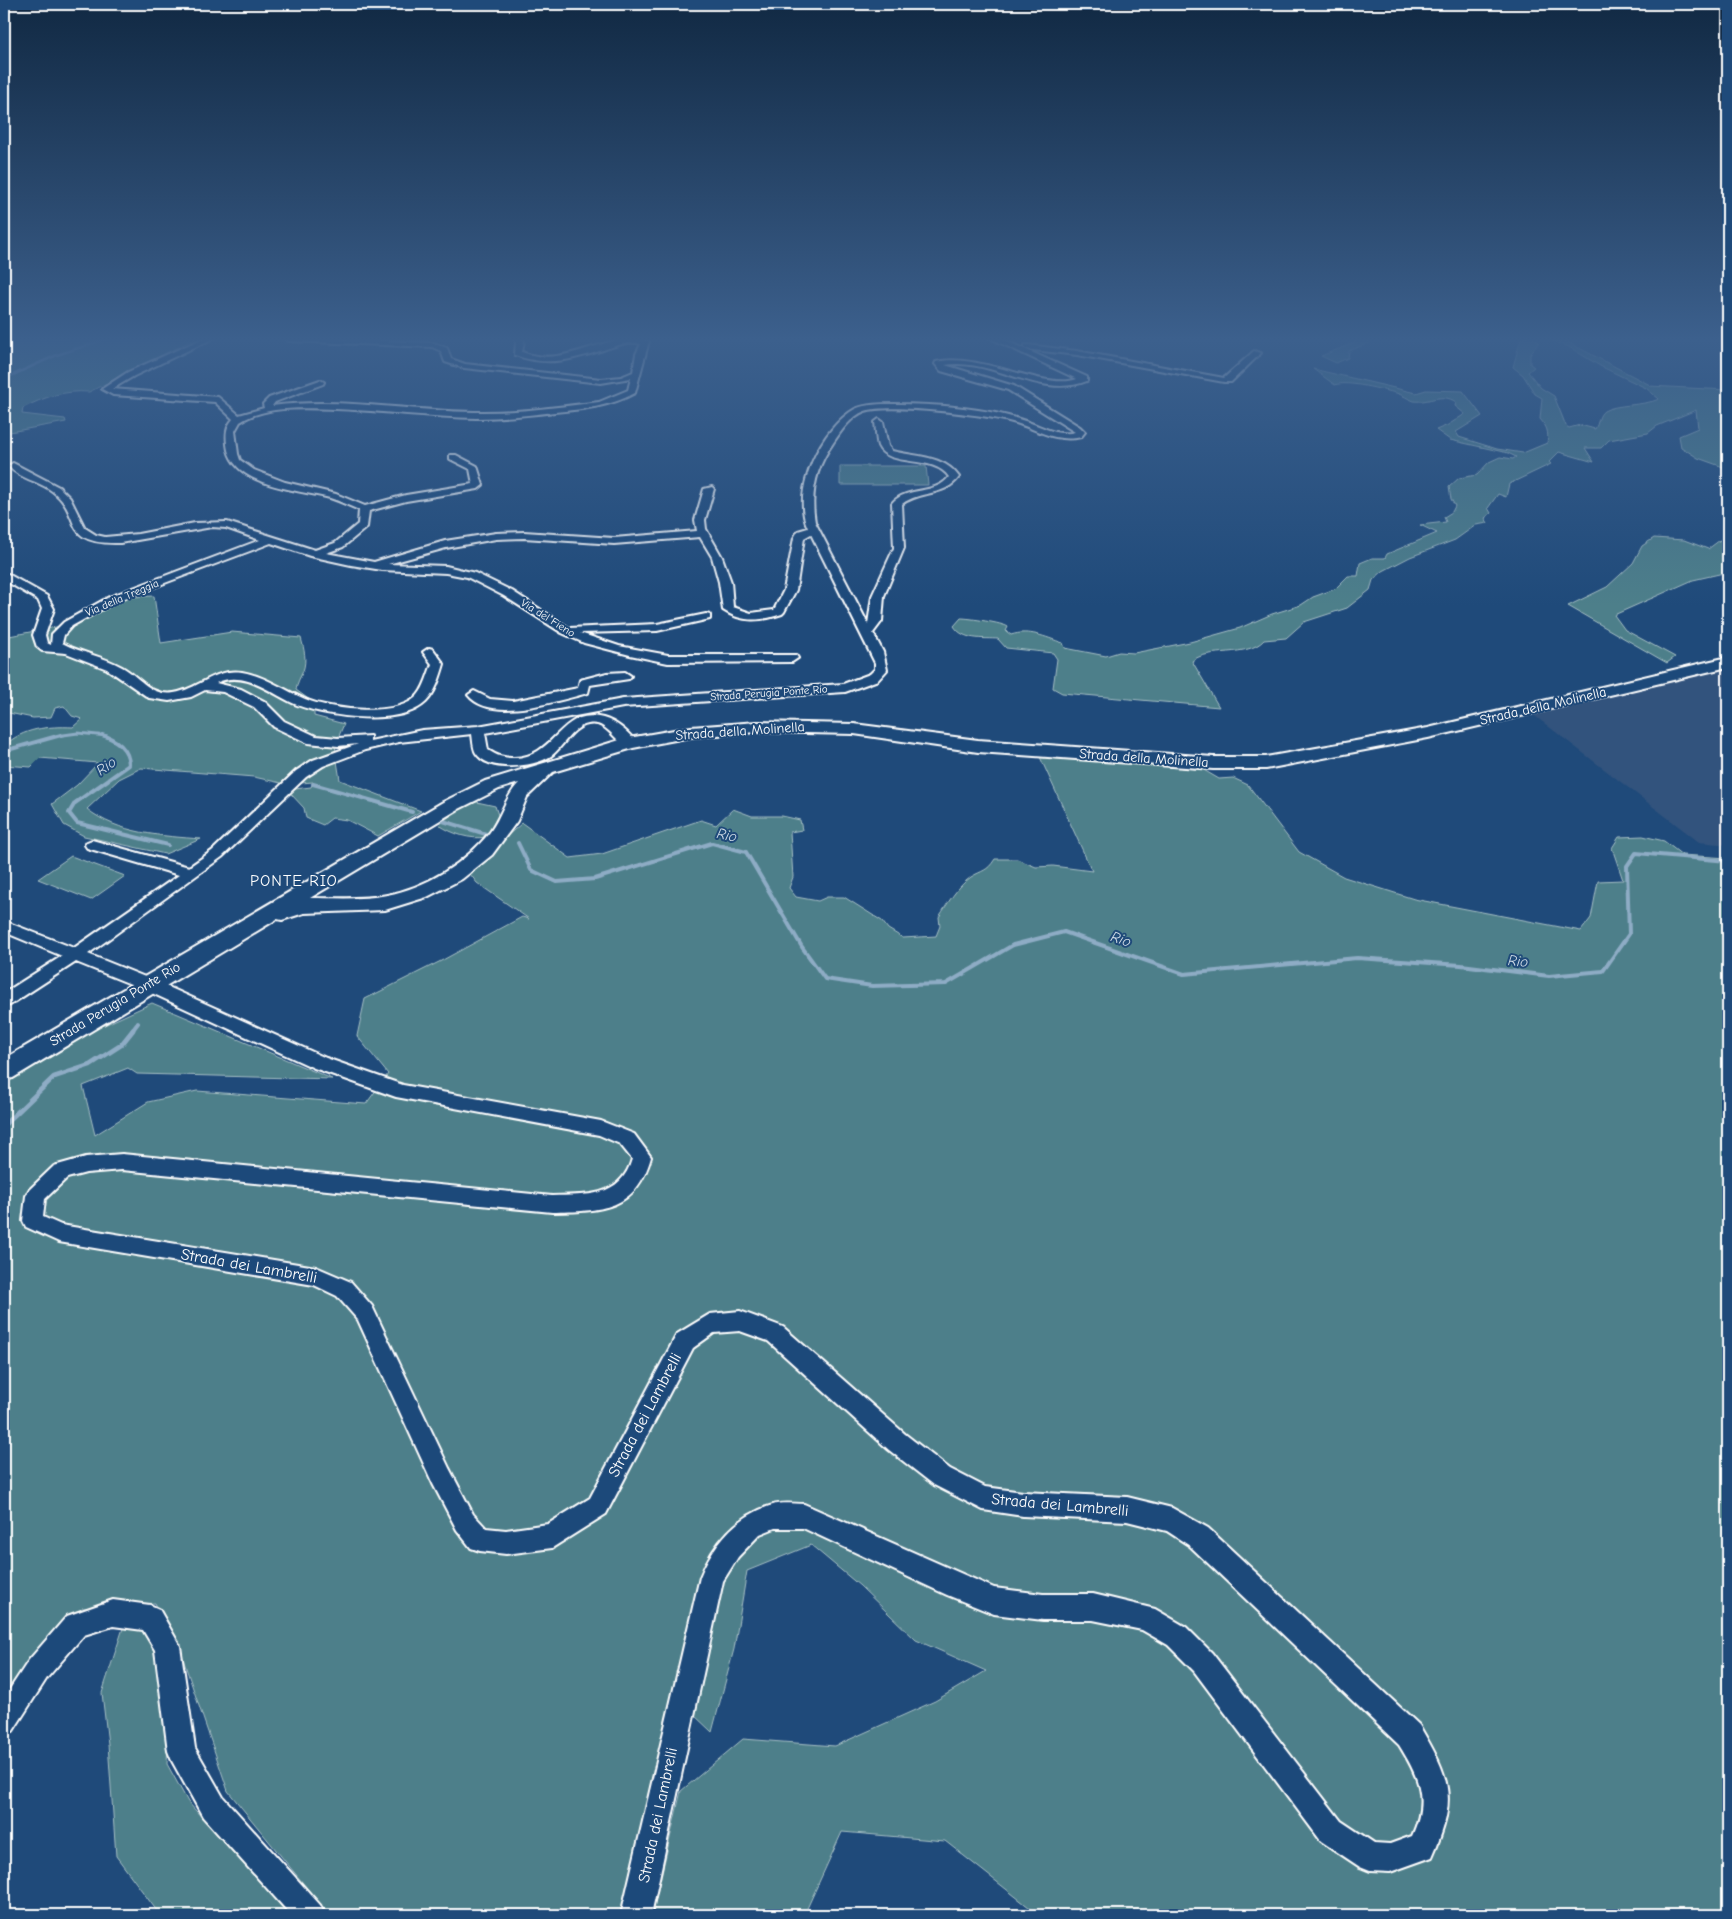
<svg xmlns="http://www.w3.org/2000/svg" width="1732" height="1919" font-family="'Comic Neue',sans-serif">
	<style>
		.built { fill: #32537d }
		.green { fill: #4e7f8a; stroke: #a6bfc4 }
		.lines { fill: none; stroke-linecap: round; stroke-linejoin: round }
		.stream-far3 { stroke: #8eacc5; stroke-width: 2.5 }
		.stream-far2 { stroke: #8eacc5; stroke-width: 3 }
		.stream-far1 { stroke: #8eacc5; stroke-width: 4 }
		.stream { stroke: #8eacc5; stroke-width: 5 }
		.minor-casing { stroke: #fff; stroke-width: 4 }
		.secondary-casing { stroke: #fff; stroke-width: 4 }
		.minor { fill: #1f4a7a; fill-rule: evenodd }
		.secondary { fill: #1f4a7a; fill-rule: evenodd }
		.labels { text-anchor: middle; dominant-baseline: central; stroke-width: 4; stroke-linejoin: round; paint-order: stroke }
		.far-street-label { font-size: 11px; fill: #fff; stroke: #1f4a7a }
		.street-label { font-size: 14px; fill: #fff; stroke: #1f4a7a }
		.water-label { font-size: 15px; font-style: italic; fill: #d0dce7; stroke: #1f4a7a }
		.quarter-label { font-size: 16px; letter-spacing: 1px; fill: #fff; stroke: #1f4a7a }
		.near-street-label { font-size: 16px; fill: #fff; stroke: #1f4a7a }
	</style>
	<rect width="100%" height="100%" fill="#1f4a7a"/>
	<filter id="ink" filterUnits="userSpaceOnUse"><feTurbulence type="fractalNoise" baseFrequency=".02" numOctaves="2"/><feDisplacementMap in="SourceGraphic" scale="10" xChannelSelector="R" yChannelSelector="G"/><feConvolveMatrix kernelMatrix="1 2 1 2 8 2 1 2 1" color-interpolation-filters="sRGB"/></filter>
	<g filter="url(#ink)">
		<!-- built -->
		<path class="built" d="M 1728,662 L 1728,845 L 1699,842 L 1527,710 Z"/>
		<!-- green -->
		<path class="green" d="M 7,338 L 196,338 L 89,392 C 65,390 44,397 23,408 L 22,414 L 65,419 L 66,422 L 4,433 L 4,341 Z
			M 1357,338 L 1371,338 L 1369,343 L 1349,351 L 1348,358 L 1336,363 L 1321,356 L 1356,342 Z
			M 1521,338 L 1533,338 L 1539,342 L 1530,354 L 1530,364 L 1534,367 L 1528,372 L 1541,388 L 1554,396 L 1566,426 L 1569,428 L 1580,425 L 1595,429 C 1599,423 1598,415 1604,411 C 1615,404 1644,406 1659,399 L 1646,388 L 1600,366 L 1569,347 L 1545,338 L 1560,338 L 1650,385 L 1649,386 L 1728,390 L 1728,482 L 1723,467 L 1698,458 L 1681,447 L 1679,436 L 1698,428 L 1696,410 L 1657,426 L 1648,433 L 1609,440 L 1601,448 L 1585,448 L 1594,462 L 1559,452 L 1549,462 L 1551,464 L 1509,484 L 1506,497 L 1498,494 L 1488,508 L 1491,513 L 1485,518 L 1488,523 L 1476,525 L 1455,540 L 1410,557 L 1383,571 L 1373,580 L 1370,590 L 1347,608 L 1304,622 L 1286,638 L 1264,640 C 1248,658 1208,647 1192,661 L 1219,707 L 1062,693 L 1053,688 L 1057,659 L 1053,653 L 1006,648 L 998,639 C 983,638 963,641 954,626 L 961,618 C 969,618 1003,623 1008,627 L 1006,631 L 1011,635 C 1029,629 1045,637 1063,643 L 1065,648 L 1106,656 L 1119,652 L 1134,653 L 1190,642 L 1240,628 L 1272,614 L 1301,605 L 1313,597 L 1335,589 L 1348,576 L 1358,576 L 1360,563 L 1372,558 L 1385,558 L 1387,554 L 1437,533 L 1420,525 L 1446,522 L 1444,517 L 1452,512 L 1455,506 L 1451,499 L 1449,487 L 1459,478 L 1477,475 L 1489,462 L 1500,457 L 1513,459 L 1516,457 L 1508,453 L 1450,440 L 1436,430 L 1448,425 L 1465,414 L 1455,406 L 1456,402 C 1441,392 1430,403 1414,401 C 1408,399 1403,395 1396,393 C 1383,390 1347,380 1335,385 L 1313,369 L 1416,393 L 1426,390 L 1463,391 L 1482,416 L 1456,432 L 1459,437 L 1497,449 L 1523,453 L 1547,443 C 1549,432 1547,427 1540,419 L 1542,398 L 1535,394 L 1523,375 L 1513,367 Z
			M 840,466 L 926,466 L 928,485 L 840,485 Z
			M 1728,534 L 1728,572 L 1693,580 L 1614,615 L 1625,630 L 1675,657 L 1667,663 L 1568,606 L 1607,587 L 1633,563 L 1642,546 L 1654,538 L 1684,540 L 1708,549 Z
			M 154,596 L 161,643 L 232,632 L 301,638 C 304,649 307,660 303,671 C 300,678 297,682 296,690 L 314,703 L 314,716 L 344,724 L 335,745 L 336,752 L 304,763 L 281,783 L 254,777 L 141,768 L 119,779 L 87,809 C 118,834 163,836 201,839 L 165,854 L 84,836 L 64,825 L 52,804 L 77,785 L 98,763 L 40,758 L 31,767 L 4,765 L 4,746 C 23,728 48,726 73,727 L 82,719 L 72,716 L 64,706 L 55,708 L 51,717 L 33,718 L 4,712 L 4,637 L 61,626 L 75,616 L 106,598 Z
			M 1040,757 L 1202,769 L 1219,779 L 1233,778 L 1248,785 L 1299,852 L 1344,877 L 1414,899 L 1581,931 L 1591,918 L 1598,881 L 1623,880 L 1612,848 L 1619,837 L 1643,836 L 1664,841 L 1682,855 L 1728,858 L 1728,1915 L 1039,1915 L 945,1841 L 842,1832 L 804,1915 L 652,1915 L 681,1791 L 743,1739 L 835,1746 L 935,1701 L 986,1671 L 916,1640 L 860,1586 L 811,1545 L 747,1571 L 734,1649 L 712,1732 L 674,1696 L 625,1915 L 329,1915 L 228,1791 L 181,1653 L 155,1603 L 82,1608 L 33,1662 L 4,1705 L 4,1080 L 57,1047 L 152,1003 L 332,1079 L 137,1074 L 128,1068 L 83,1086 L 95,1135 L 148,1102 L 197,1091 L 366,1104 L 388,1074 L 357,1036 L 365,999 L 441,961 L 522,917 L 529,919 L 477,883 L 470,874 L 489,852 L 522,823 L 570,858 L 602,854 L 701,820 L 716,825 L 733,809 L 752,816 L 782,816 L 800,820 L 802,830 L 790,832 L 793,877 L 789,888 L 796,897 L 818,901 L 827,897 L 844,897 L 882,921 L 888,929 L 903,938 L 936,936 L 940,926 L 939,917 C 948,903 956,888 971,877 C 982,870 987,872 995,859 L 1017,859 L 1036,867 L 1053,866 L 1092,871 Z
			M 337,761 L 340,780 L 421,811 L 378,836 L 347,820 L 332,818 L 323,825 L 306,818 L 304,808 L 290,793 L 295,789 L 311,787 L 313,782 L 301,783 L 312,773 Z
			M 477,802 L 495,806 L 498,815 L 486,837 C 470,840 453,834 439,825 L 462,806 Z
			M 71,856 L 125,876 L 91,900 L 38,879 Z
			M 124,1625 L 144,1631 L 158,1642 L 169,1716 L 167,1764 L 188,1802 L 289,1915 L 160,1915 L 116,1856 L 108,1744 L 102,1693 Z"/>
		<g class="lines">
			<!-- stream-far3 -->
			<path class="stream-far3" d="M 4,379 L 57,355 L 109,338"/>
			<!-- stream-far2 -->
			<path class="stream-far2" d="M 56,736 L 78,733 L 107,736"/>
			<!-- stream-far1 -->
			<path class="stream-far1" d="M 102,735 C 116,739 129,749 129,765 L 75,803 L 69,813 L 77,823 L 168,845
				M 4,751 L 61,735
				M 313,784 L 412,812
				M 443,821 L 486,834
				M 518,843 L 531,870 L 557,882 L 595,879 L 712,843 L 746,852 L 802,947 L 825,979 L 872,986 L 946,984 L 1013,945 L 1064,932 L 1184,974 L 1357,958 L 1461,965 L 1549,976 L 1603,971 L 1629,934 L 1627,866 L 1636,853 L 1728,861
				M 132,1031 L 138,1023"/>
			<!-- stream -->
			<path class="stream" d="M 4,1125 L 54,1077 L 90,1065 L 121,1045 L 133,1030"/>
			<!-- minor casing -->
			<g class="minor-casing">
				<path id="minor" d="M 204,338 L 214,338 L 134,376 L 112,389 L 218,397 L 239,415 L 264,408 L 263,404 L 269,398 L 320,380 L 324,382 L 323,384 L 275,402 L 272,406 C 339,397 407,411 474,412 C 516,413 558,407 599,402 L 628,390 L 631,378 L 601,383 L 464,368 L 445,362 L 441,351 L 432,347 L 289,341 L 285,339 L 315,338 L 433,343 L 447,348 L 451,359 L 465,364 L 601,379 L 621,377 L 633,372 L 636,354 L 641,344 C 629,340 615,346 603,350 C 571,360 547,367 515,355 L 516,341 L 514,338 L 522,338 L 524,341 L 522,352 C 568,370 607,329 649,341 L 635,393 C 609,407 584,409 555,412 C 529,415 502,418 476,418 C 429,417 383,411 336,409 C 306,408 266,405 240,422 L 235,431 L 238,454 L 240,460 L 254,470 L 285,482 L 336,494 L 365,506 L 406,495 L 473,484 L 470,469 L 450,459 L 450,455 L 456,455 L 477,466 L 483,485 L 478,489 L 406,501 L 369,511 L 367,527 L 343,547 L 326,553 L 374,562 L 445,541 L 496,533 L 524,532 L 614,538 L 697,531 L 695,520 L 704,489 L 712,487 L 714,489 L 705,520 L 706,529 L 722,557 L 731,582 L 733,607 L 751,613 L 774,610 L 784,590 L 794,538 L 798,531 L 808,528 C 790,492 822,427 855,409 C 866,404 880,404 893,404 C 934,404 990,408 1028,422 C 1043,427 1059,437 1075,432 L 1008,390 L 941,371 L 935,364 L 936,362 C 979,352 1047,391 1077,379 L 990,338 L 1000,338 L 1087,377 L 1087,381 C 1041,400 992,357 945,365 L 1014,386 L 1080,427 L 1085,432 L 1081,437 C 1057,443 1038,430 1016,423 C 989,415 890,403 865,411 C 851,416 841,431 833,443 C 816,467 810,493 815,522 L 868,624 L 872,596 L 894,548 L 892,503 C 907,486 936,495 949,477 C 934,454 888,468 878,446 C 876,439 876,429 875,422 L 879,419 L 883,422 L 888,446 L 892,451 C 916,457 944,455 959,477 C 945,497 920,490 902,504 L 904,548 L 884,596 L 882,621 L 873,633 L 883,652 L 887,670 L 878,680 L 845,692 L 623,707 L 485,733 L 488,750 C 497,756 503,758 514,758 C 557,757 560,706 603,718 C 617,722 628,732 637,743 L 630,747 C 614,743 608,720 588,724 C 572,727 563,747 551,756 C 535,767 488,773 476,753 C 473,748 473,740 472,734 L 399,742 L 365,750 L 323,766 L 306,777 L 222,857 L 88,954 L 155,981 L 326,1058 L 403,1085 L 601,1121 L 634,1134 L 651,1157 C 636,1211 601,1211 552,1212 L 122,1170 L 86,1173 L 67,1178 L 45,1199 L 43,1217 L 61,1225 L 316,1267 L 351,1282 L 372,1306 L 449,1468 L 473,1514 L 486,1528 L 506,1530 L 548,1524 L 590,1498 L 677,1334 L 710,1314 L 740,1311 L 783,1327 L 905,1434 L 950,1469 L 985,1487 L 1023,1492 L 1127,1497 L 1172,1508 L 1208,1528 L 1419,1725 C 1451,1779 1458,1799 1432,1857 L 1390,1872 L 1370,1871 L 1360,1867 L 1321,1841 L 1194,1671 L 1168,1645 L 1142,1630 L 1093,1620 L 1043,1620 L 994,1614 L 947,1595 L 803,1528 L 775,1528 L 760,1534 L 738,1557 L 723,1581 L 651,1915 L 621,1915 L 700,1577 C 713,1544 737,1515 773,1505 C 782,1502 794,1504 804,1504 L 994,1588 L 1043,1594 L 1093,1594 L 1155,1609 L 1186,1627 L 1212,1653 L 1341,1821 L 1374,1843 L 1390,1844 L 1412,1836 C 1429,1799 1419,1777 1399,1745 L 1190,1546 L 1167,1531 L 1127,1521 L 1023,1516 L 983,1510 L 934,1485 L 889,1450 L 768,1341 L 740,1331 L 714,1333 L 693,1348 L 606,1514 L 552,1548 L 506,1554 L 480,1551 L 471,1548 L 457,1530 L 433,1484 L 358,1320 L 337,1296 L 314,1285 L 59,1242 L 26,1227 L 23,1221 L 26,1196 L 29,1190 L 54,1166 L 86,1157 L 122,1154 L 552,1196 C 586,1195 621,1198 632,1159 L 620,1144 L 599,1135 L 396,1097 L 314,1068 L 143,989 L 76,962 L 10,1005 L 4,1007 L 4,993 L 62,956 L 4,932 L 4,921 L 74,948 L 179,875 L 87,848 L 85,845 L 87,842 L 92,840 L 189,867 L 212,851 L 296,771 L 313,760 L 358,744 L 338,746 L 308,743 L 274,727 L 254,707 L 223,692 L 205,690 L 191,697 L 169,701 L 149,698 L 107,669 L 66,653 L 42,651 L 37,647 L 33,635 L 42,609 L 38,600 L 4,580 L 4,573 L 8,574 L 47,596 L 54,609 L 45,635 L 47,643 L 51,645 L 52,634 L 64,622 L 109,597 L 260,540 L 226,528 L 212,527 L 120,543 C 59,545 84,515 52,491 C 39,481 20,479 8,466 L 13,463 L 59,487 L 70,498 L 85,528 L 96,535 L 105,537 L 138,534 L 195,523 L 227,522 L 315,550 L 335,543 L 358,524 L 359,510 C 349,506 340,501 330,498 C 298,489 231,487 227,444 C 226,434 226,427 233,419 L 215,402 L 113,395 L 102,389 L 128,372 ZM 811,534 L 875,663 L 875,669 L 870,674 L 843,684 L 623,699 L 478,726 L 422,730 L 370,741 L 370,736 L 338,738 L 316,736 L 284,721 L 264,701 L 241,689 L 216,683 C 245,669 271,694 297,705 C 328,717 400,727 426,702 C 436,692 440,677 444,664 L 433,649 L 429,648 L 423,652 L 432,664 C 428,674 425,687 418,695 C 398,718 331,710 305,699 C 284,690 265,676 242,672 C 215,668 199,689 174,693 C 151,697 140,677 122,667 C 103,656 81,653 62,643 L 64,635 L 72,626 L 117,601 L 271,543 L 310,556 L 351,565 L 382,570 L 446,573 L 467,577 L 504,596 L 562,633 L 584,643 L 630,655 L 668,663 L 792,662 L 798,658 L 796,655 L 668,655 L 619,646 L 580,633 L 657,631 L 710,619 L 710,615 L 706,614 L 657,624 L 569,628 L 512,591 L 475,573 L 446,566 L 388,564 L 446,548 L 496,539 L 524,538 L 614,544 L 700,537 L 712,557 L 719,582 L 723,610 C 742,623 761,621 782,614 L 784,612 L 796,590 L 804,538 Z
					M 1028,345 L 1077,351 L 1224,378 L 1254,351 L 1261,353 L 1231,382 L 1224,382 L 1077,355 L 1025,349 L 1025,345 Z
					M 625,672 L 631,676 L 629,679 L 590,685 L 588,693 C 559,700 491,724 468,695 L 474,691 L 490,699 L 513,701 L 578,688 L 580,680 L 607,673 Z
					M 113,1600 L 150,1605 L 159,1609 L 180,1646 L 195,1748 L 223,1797 L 320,1905 L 325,1915 L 291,1915 L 203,1817 L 172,1761 L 168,1751 L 155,1650 L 143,1630 L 113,1626 L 84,1635 L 47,1678 L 13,1731 L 4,1735 L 4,1698 L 29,1660 L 67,1616 Z"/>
			</g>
			<!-- secondary casing -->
			<g class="secondary-casing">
				<path id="secondary" d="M 1728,657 L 1728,667 L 1428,738 L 1266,769 L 1213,769 L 978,752 L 854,734 L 757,732 L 691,737 L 633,748 L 553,772 L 527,797 L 517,821 L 492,855 L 462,879 L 427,897 L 385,910 L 304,913 L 282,920 L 277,919 L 13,1078 L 4,1080 L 4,1059 L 443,802 L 485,781 L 623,739 L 691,727 L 757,722 L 854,724 L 978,740 L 1213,757 L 1266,757 L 1428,728 ZM 519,783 C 505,797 502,816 490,832 C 466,863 425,888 387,895 C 363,900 335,898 310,898 L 457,810 L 499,789 Z"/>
			</g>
			<!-- minor -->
			<use href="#minor" class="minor"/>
			<!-- secondary -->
			<use href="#secondary" class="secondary"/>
		</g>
	</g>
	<!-- sky -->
	<linearGradient id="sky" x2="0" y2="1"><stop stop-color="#112943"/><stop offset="0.56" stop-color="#3c608d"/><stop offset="1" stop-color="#3c608d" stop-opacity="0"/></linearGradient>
	<rect width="1732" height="606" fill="url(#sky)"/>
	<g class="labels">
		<!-- far-street labels -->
		<g class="far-street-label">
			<text transform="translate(122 598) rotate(-23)">Via della Treggia</text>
			<text transform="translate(548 618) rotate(32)">Via del Fieno</text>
			<text transform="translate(769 693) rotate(-4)">Strada Perugia Ponte Rio</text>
		</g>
		<!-- street labels -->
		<g class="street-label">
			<text transform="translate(1543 706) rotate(-13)">Strada della Molinella</text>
			<text transform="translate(740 731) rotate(-4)">Strada della Molinella</text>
			<text transform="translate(1144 758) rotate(4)">Strada della Molinella</text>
			<text transform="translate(115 1004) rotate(-31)">Strada Perugia Ponte Rio</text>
		</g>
		<!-- water labels -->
		<g class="water-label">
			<text transform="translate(106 766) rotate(-35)">Rio</text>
			<text transform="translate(727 835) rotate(12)">Rio</text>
			<text transform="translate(1121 939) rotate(19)">Rio</text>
			<text transform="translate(1518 961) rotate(5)">Rio</text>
		</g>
		<!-- quarter labels -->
		<g class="quarter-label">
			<text x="294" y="881">PONTE RIO</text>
		</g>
		<!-- near-street labels -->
		<g class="near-street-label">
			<text transform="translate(249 1266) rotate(10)">Strada dei Lambrelli</text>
			<text transform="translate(645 1415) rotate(-62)">Strada dei Lambrelli</text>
			<text transform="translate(1060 1505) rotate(5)">Strada dei Lambrelli</text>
			<text transform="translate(658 1815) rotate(-78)">Strada dei Lambrelli</text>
		</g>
	</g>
	<!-- margin -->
	<rect width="1732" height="1919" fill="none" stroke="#1f4a7a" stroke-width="20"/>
	<rect x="10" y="10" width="1712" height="1899" fill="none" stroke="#fff" stroke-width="2" filter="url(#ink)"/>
</svg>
